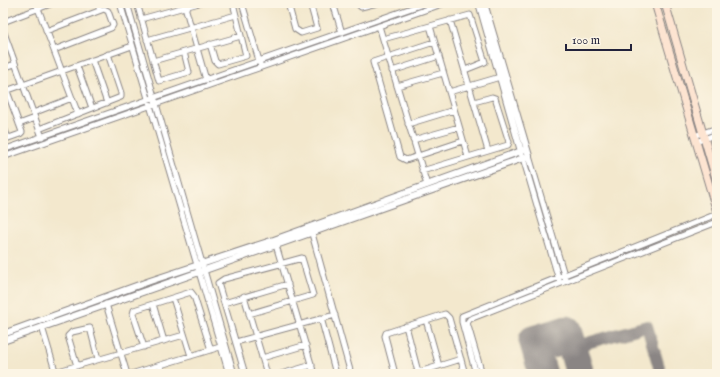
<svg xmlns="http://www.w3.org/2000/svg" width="720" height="377" font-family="'IM FELL English',serif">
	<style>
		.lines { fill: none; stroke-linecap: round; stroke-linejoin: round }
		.taxiway { stroke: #8a8584; stroke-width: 12 }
		.runway { stroke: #8a8584; stroke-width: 29 }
		.minor-casing { stroke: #8a8584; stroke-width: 7 }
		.tertiary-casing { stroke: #8a8584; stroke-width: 8 }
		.secondary-casing { stroke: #8a8584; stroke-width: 9 }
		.minor { stroke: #fff; stroke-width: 5 }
		.tertiary { stroke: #fff; stroke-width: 6 }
		.secondary { stroke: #fde4d1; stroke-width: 7 }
	</style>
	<rect width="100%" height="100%" fill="#fcf5e5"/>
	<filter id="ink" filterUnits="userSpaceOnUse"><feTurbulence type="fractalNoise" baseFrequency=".025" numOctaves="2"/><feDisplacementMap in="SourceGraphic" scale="8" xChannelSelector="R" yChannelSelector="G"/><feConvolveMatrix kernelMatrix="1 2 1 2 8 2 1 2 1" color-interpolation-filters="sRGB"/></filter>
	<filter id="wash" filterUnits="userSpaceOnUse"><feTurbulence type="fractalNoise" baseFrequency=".012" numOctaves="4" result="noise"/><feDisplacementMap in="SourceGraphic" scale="16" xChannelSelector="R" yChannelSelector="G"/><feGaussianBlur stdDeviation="0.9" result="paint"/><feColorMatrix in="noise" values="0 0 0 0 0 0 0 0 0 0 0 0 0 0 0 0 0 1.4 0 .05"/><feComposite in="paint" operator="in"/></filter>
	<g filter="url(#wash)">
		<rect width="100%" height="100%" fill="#f3e8cd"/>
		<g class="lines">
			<!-- taxiway -->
			<path class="taxiway" d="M 555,352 L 647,326 L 661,374"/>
			<!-- runway -->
			<path class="runway" d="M 543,374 L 533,340 L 567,330 L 580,374"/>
		</g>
	</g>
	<g filter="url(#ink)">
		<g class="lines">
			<!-- minor casing -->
			<g class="minor-casing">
				<path id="minor" d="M 36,3 L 78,114
					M 97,3 L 100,10
					M 120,3 L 229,374
					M 127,3 L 234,374
					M 137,3 L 159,81 L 189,72 L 184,52
					M 184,3 L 206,80
					M 242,3 L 260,64
					M 288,3 L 295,29 L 301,33 L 317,28 L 310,3
					M 333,3 L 342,33
					M 357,3 L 361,7 L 377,3
					M 141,19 L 199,3
					M 450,20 L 488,151
					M 3,22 L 53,3
					M 379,26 L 427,185
					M 430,26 L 468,157
					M 3,30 L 42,137
					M 46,31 L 104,9 L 108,11 L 113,25 L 111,28 L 54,50
					M 383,39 L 470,15 L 485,62 L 465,70
					M 147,40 L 236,15
					M 434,42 L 373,62 L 400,157 L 406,160 L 463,141
					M 210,44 L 215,61 L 218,64 L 246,56 L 233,3
					M 92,60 L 107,103
					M 153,61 L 241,36
					M 77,66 L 92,108
					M 3,68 L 15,64
					M 392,71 L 439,56
					M 397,86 L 443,73
					M 3,92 L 132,46
					M 449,92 L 500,77
					M 33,113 L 72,98
					M 19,124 L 35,118
					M 408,124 L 454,110
					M 3,125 L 8,138
					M 39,129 L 121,97 L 121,93 L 108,54
					M 694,136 L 717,128
					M 3,140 L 20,134 L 22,132 L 7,91
					M 413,140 L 459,127
					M 696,142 L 717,134
					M 3,150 L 426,3
					M 529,156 L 565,278
					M 3,157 L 445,3
					M 523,158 L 559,280
					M 422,171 L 508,145 L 509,142 L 495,98 L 492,97 L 474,102
					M 311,230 L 351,374
					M 276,245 L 314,374
					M 244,296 L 267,374
					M 173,298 L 191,356
					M 224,303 L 288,284
					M 106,304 L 127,374
					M 153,304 L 164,341
					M 321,318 L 336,374
					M 426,320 L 439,366
					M 406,326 L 418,372
					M 42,327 L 56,374
					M 236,342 L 335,315
					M 144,347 L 133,314 L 134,310 L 191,292 L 194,296 L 211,350
					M 262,358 L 306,345
					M 77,366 L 68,336 L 72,332 L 90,328 L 98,359
					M 160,366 L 163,374
					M 55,372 L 184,335
					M 131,374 L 220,347
					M 245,374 L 218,283 L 224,279 L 302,258 L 313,295 L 249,314
					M 281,374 L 312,365
					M 395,374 L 385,336 L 386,333 L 445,314 L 449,318 L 465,374
					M 413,374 L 461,359
					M 476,374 L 462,322 L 462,316 L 717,214
					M 482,374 L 468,326 L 467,323 L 470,319 L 717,222"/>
			</g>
			<!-- tertiary casing -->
			<g class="tertiary-casing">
				<path id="tertiary" d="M 479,3 L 522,155
					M 3,334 L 150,281 L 271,241 L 527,149
					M 3,341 L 529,156 L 484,3"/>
			</g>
			<!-- secondary casing -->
			<g class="secondary-casing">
				<path id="secondary" d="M 655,3 L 717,212
					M 665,3 L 717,182"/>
			</g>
			<!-- minor -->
			<use href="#minor" class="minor"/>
			<!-- tertiary -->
			<use href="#tertiary" class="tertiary"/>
			<!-- secondary -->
			<use href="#secondary" class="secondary"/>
		</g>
	</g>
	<!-- margin -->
	<rect width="720" height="377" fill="none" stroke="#fcf5e5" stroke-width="16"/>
	<!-- scale -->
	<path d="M566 44v6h65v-6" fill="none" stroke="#22223b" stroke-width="2"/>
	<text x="572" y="44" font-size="12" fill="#22223b" stroke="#fcf5e5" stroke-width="3" paint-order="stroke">100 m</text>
</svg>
